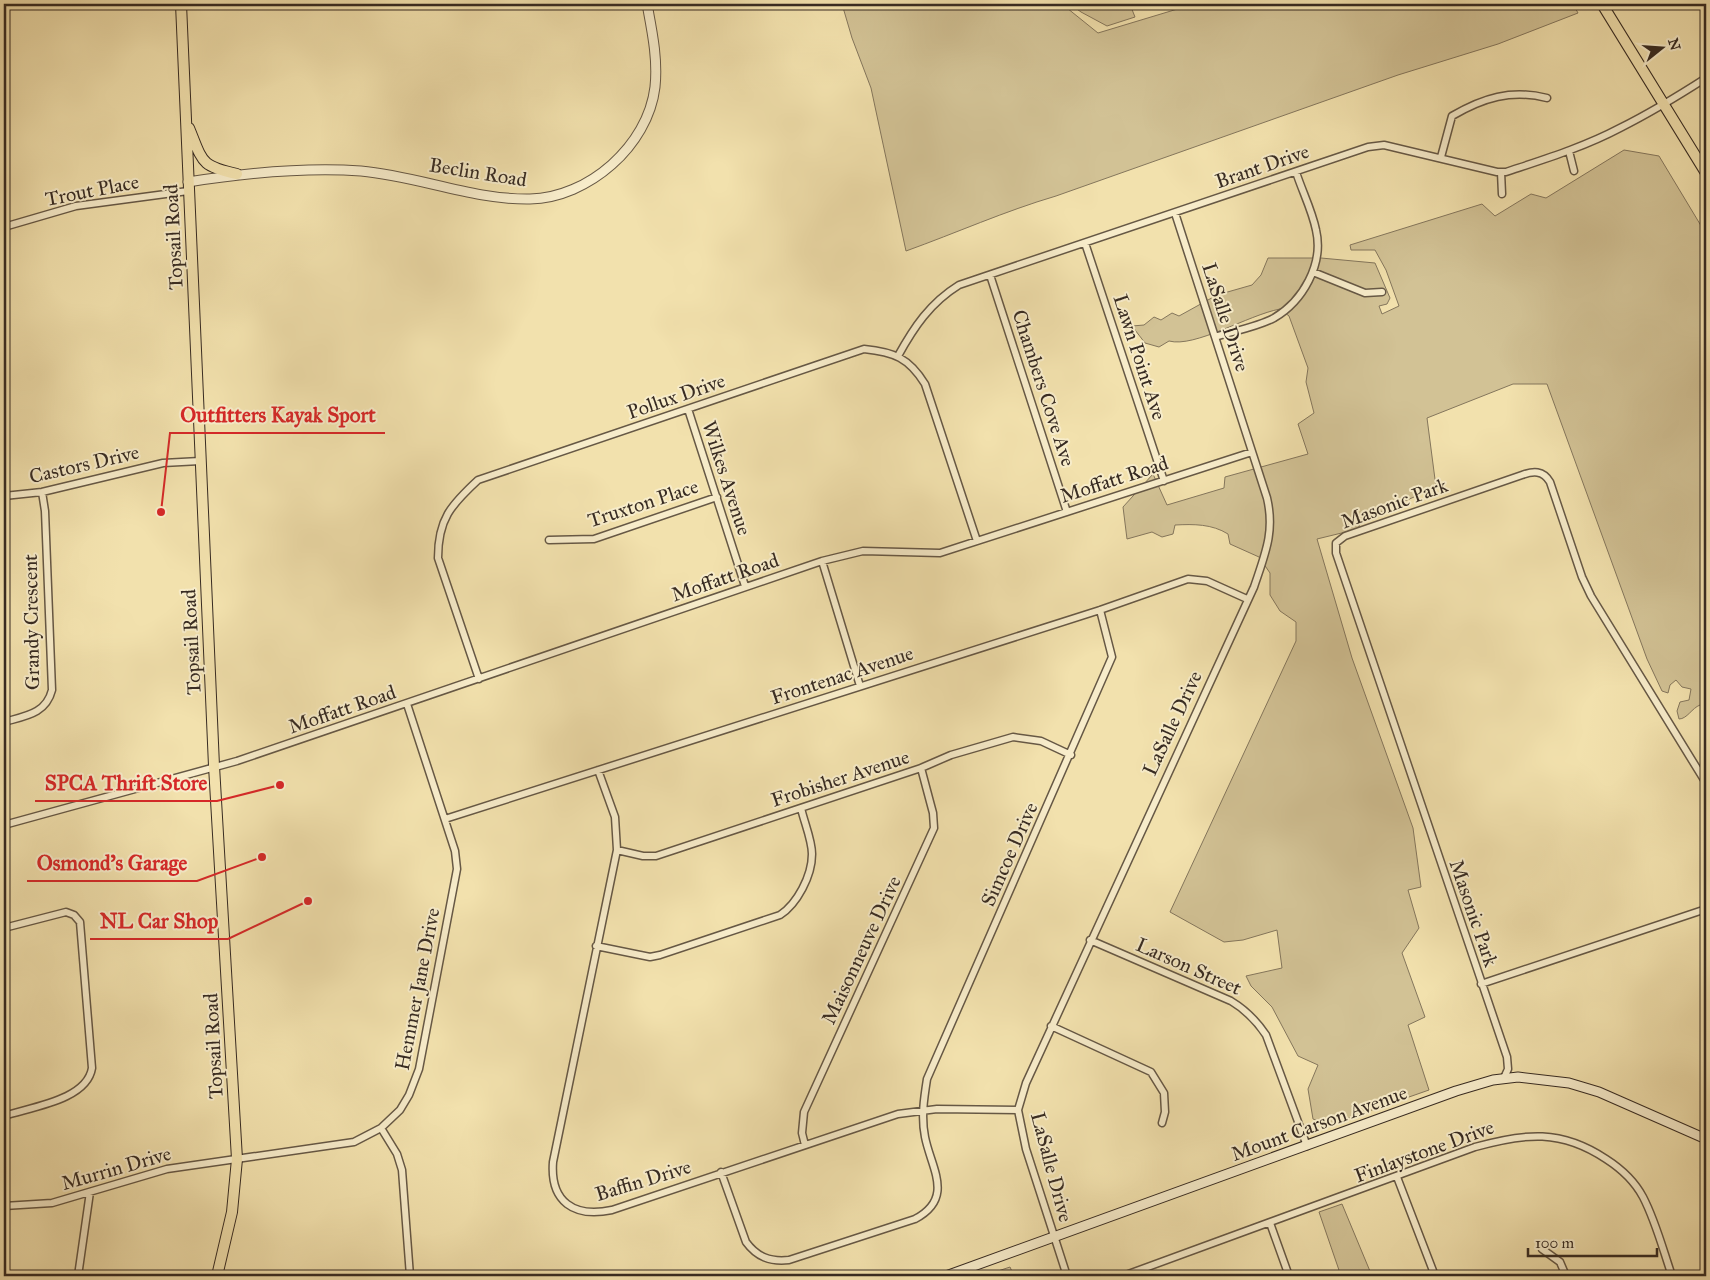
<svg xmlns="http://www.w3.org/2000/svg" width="1710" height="1280" font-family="'IM FELL Great Primer',serif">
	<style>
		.green { fill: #d2c295; stroke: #84765c }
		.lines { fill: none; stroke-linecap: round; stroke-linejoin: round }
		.minor-casing { stroke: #665845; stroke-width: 9 }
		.tertiary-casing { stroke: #665845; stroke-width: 11 }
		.secondary-casing { stroke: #372b22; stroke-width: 11 }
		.primary-casing { stroke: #372b22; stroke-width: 12 }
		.minor { stroke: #f7ecca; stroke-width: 6 }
		.tertiary { stroke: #f7ecca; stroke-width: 9 }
		.secondary { stroke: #f7ecca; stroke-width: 9 }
		.primary { stroke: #f2e1ad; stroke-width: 10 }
		.labels { text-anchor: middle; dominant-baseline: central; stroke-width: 4; stroke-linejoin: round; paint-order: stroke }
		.street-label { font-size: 20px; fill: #372b22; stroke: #f7ecca }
		.leader { fill: none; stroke: #d62828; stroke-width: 2 }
		.callout-dot { fill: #d62828; stroke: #f7ecca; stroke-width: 2 }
		.callout-label { font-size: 21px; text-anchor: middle; font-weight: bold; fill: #d62828; stroke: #f7ecca; stroke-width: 4; stroke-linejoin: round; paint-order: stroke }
	</style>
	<rect width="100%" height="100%" fill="#f2e1ad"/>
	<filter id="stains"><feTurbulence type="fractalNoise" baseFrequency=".004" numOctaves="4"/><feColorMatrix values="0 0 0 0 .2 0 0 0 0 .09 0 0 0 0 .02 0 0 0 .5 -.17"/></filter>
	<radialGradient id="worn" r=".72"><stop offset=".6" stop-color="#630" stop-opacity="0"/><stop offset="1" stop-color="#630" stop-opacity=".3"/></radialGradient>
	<!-- green -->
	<path class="green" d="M 842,4 L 1062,4 L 1098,33 L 1194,4 L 1573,4 L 1578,13 L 1498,44 L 1398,75 L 1056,196 C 1005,211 956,233 906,251 L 871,88 L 852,38 Z
		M 1070,4 L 1141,4 L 1131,7 L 1135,17 L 1107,26 L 1081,12 Z
		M 1624,150 L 1659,156 L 1706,234 L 1706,714 L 1700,705 C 1692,708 1687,719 1679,719 L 1677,711 L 1680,702 L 1689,700 L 1691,689 L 1682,687 L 1676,680 L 1670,685 L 1668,693 L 1662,691 L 1647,659 L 1547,384 L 1513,384 L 1427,418 L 1436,487 L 1361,521 L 1358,529 L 1317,539 L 1352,658 L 1413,828 L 1421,887 L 1408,890 L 1419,928 L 1402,953 L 1425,1017 L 1408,1025 L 1429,1090 L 1329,1125 L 1313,1119 L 1308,1089 L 1318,1065 L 1298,1056 L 1272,1007 L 1251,986 L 1246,976 L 1282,968 L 1277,930 L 1243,940 L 1224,942 L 1170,912 L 1296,641 L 1296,622 L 1280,611 L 1270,595 L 1270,573 L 1259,557 L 1230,544 L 1228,534 C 1212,524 1194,524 1175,525 L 1173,534 L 1162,537 L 1152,532 L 1127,539 L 1123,507 L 1153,474 L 1167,505 L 1224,488 L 1225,477 L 1308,454 L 1298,424 L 1314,413 L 1306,382 L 1308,368 L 1289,316 L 1280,309 C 1248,315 1195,348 1169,341 L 1159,347 L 1145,343 L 1132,326 L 1144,325 L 1154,317 L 1161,320 L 1172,313 L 1179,316 L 1217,295 L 1252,285 L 1261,275 L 1268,258 L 1321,258 L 1375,263 L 1390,298 L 1387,304 L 1379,306 L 1382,314 L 1399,306 L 1386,270 L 1375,250 L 1351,250 L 1350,245 L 1482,204 L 1495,216 L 1531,194 L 1546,198 Z
		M 1342,1204 L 1372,1276 L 1341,1276 L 1319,1212 Z
		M 1010,1267 L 1014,1276 L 983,1276 Z"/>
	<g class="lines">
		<!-- minor casing -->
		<g class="minor-casing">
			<path id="minor" d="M 1569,151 L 1574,171
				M 1441,157 L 1452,116 C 1483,98 1511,89 1547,98
				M 1501,172 L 1502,194
				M 4,227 L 76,206 L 188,191
				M 1085,243 L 1164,481
				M 1313,272 L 1365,293 L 1382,292
				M 990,275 L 1067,512
				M 1215,337 C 1234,331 1257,327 1274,318 C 1303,301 1324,264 1316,230 C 1312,210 1302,191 1296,172
				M 898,356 C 914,327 930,303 959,285 L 1368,147 L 1384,145 L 1497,172 L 1506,172 C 1545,159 1584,147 1620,128 C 1650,113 1678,96 1706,78
				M 688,409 L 745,586
				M 4,496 L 42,492 L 163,463 L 200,461
				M 549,540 L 594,539 L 717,497
				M 822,561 L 860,686
				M 479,679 L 438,558 C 438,519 451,505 478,480 L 864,349 C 894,352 909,358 925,384 L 977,541
				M 4,722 C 25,716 46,714 52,690 L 45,511 L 42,492
				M 598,770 L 615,817 L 617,850 L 553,1162 C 550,1202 574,1218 612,1210 L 898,1114 L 937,1109 L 1018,1110
				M 445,819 L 1100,610 L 1188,579 L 1207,581 L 1247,599
				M 4,825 L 237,761 L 822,561 L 863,551 L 940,553 L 1252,452
				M 617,850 L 643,856 L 656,856 L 921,768 L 951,755 L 1013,737 L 1041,741 L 1071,755
				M 4,928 L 66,912 L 74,915 L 80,922 L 92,1068 C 87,1100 31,1107 4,1116
				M 1090,940 L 1231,1001 C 1246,1010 1256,1020 1266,1035 L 1307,1146
				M 596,946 L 650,957 L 660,955 L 780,915 C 797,904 812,876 812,854 C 812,840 804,822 801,808
				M 1481,984 L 1706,909
				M 1051,1026 L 1151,1072 L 1164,1093 L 1165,1112 L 1162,1123
				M 1504,1078 L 1508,1069 L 1507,1057 L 1336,553 L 1336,543 L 1345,536 L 1522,475 C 1533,471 1543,470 1550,482 L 1582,577 L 1591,596 L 1706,783
				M 381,1128 L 397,1154 L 402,1170 L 410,1276
				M 805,1145 L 802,1133 L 804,1112 L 934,828 L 933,813 L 921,768
				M 721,1172 L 746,1242 C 757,1257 770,1262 789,1260 L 915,1219 C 955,1198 931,1168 925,1137 C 921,1117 924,1098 927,1079 L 1112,657 L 1100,610
				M 1397,1177 L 1435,1276
				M 4,1206 L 52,1203 L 167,1169 L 354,1142 L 381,1128 L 400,1110 L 409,1095 L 419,1069 L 457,869 L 455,851 L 407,704
				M 1270,1223 L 1289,1276
				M 1542,1249 L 1560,1262 L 1566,1276
				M 78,1276 L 90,1192
				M 1067,1276 L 1026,1149 L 1018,1110 L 1026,1083 L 1254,587 C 1265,554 1275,532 1267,498 L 1175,213
				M 1123,1276 L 1475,1147 C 1525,1133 1561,1129 1606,1159 C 1620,1168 1635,1182 1643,1197 C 1656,1222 1663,1250 1672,1276"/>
		</g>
		<!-- tertiary casing -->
		<g class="tertiary-casing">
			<path id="tertiary" d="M 188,182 C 245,173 304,167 361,171 C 418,176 473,200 530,199 C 588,198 648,146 655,87 C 658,59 652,31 647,4"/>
		</g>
		<!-- secondary casing -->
		<g class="secondary-casing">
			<path id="secondary" d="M 946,1276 L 1456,1091 L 1493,1080 L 1518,1077 L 1569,1083 L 1599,1092 L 1706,1139"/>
		</g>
		<!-- primary casing -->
		<g class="primary-casing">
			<path id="primary" d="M 181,4 L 214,766 L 237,1159 L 232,1212 L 217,1276
				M 1602,4 L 1706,173
				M 189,128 C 203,162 200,166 237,174"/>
		</g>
		<!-- minor -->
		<use href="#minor" class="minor"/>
		<!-- tertiary -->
		<use href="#tertiary" class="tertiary"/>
		<!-- secondary -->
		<use href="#secondary" class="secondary"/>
		<!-- primary -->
		<use href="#primary" class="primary"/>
	</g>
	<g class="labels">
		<!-- street labels -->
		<g class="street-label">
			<text transform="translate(1262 166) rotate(-19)">Brant Drive</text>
			<text transform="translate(478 172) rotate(9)">Beclin Road</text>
			<text transform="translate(92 190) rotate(-11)">Trout Place</text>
			<text transform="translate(173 237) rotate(-93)">Topsail Road</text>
			<text transform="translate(1226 317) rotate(72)">LaSalle Drive</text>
			<text transform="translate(1140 357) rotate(72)">Lawn Point Ave</text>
			<text transform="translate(1044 388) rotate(72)">Chambers Cove Ave</text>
			<text transform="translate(676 396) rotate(-19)">Pollux Drive</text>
			<text transform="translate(84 464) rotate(-13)">Castors Drive</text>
			<text transform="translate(727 478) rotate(72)">Wilkes Avenue</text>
			<text transform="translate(1114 479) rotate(-18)">Moffatt Road</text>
			<text transform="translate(643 503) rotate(-18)">Truxton Place</text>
			<text transform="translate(1394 503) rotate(-20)">Masonic Park</text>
			<text transform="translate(725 577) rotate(-19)">Moffatt Road</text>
			<text transform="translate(31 622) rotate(-91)">Grandy Crescent</text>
			<text transform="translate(191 642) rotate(-93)">Topsail Road</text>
			<text transform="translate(842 675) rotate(-18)">Frontenac Avenue</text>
			<text transform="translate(342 709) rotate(-19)">Moffatt Road</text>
			<text transform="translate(1172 723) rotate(-65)">LaSalle Drive</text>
			<text transform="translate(840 778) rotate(-18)">Frobisher Avenue</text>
			<text transform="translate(1009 854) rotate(-66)">Simcoe Drive</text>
			<text transform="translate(1474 913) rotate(71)">Masonic Park</text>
			<text transform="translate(861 950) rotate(-65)">Maisonneuve Drive</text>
			<text transform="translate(1189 966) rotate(24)">Larson Street</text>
			<text transform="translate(417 989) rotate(-79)">Hemmer Jane Drive</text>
			<text transform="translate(213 1046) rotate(-93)">Topsail Road</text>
			<text transform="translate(1319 1123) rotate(-20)">Mount Carson Avenue</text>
			<text transform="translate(1424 1151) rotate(-20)">Finlaystone Drive</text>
			<text transform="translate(1052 1167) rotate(75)">LaSalle Drive</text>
			<text transform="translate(116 1168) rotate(-16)">Murrin Drive</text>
			<text transform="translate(643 1180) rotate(-17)">Baffin Drive</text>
		</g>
	</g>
	<!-- callouts -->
	<path class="leader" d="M161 512L170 433H385M280 785L217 801H35M262 857L197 881H27M308 901L228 939H90"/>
	<g class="callout-dot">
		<circle cx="161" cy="512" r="5"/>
		<circle cx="280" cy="785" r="5"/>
		<circle cx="262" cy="857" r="5"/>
		<circle cx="308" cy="901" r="5"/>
	</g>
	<g class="callout-label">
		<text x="278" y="422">Outfitters Kayak Sport</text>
		<text x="126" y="790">SPCA Thrift Store</text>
		<text x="112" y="870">Osmond's Garage</text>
		<text x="159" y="928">NL Car Shop</text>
	</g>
	<!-- margin -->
	<rect width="1710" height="1280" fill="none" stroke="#f2e1ad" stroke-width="20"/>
	<rect x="5" y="5" width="1700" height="1270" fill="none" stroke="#372b22" stroke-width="2.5"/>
	<rect x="10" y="10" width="1690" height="1260" fill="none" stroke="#372b22"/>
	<!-- north arrow -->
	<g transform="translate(1662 48) rotate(73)" stroke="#f7ecca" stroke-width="4" paint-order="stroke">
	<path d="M0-4L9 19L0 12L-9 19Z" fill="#372b22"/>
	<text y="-8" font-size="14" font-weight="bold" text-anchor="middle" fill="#372b22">N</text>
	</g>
	<!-- scale -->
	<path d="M1528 1248v8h129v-8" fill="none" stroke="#372b22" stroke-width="2.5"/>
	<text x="1535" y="1248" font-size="15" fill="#372b22" stroke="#f7ecca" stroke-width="4" paint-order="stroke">100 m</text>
	<rect width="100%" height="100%" filter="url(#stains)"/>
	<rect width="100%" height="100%" fill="url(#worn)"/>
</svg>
